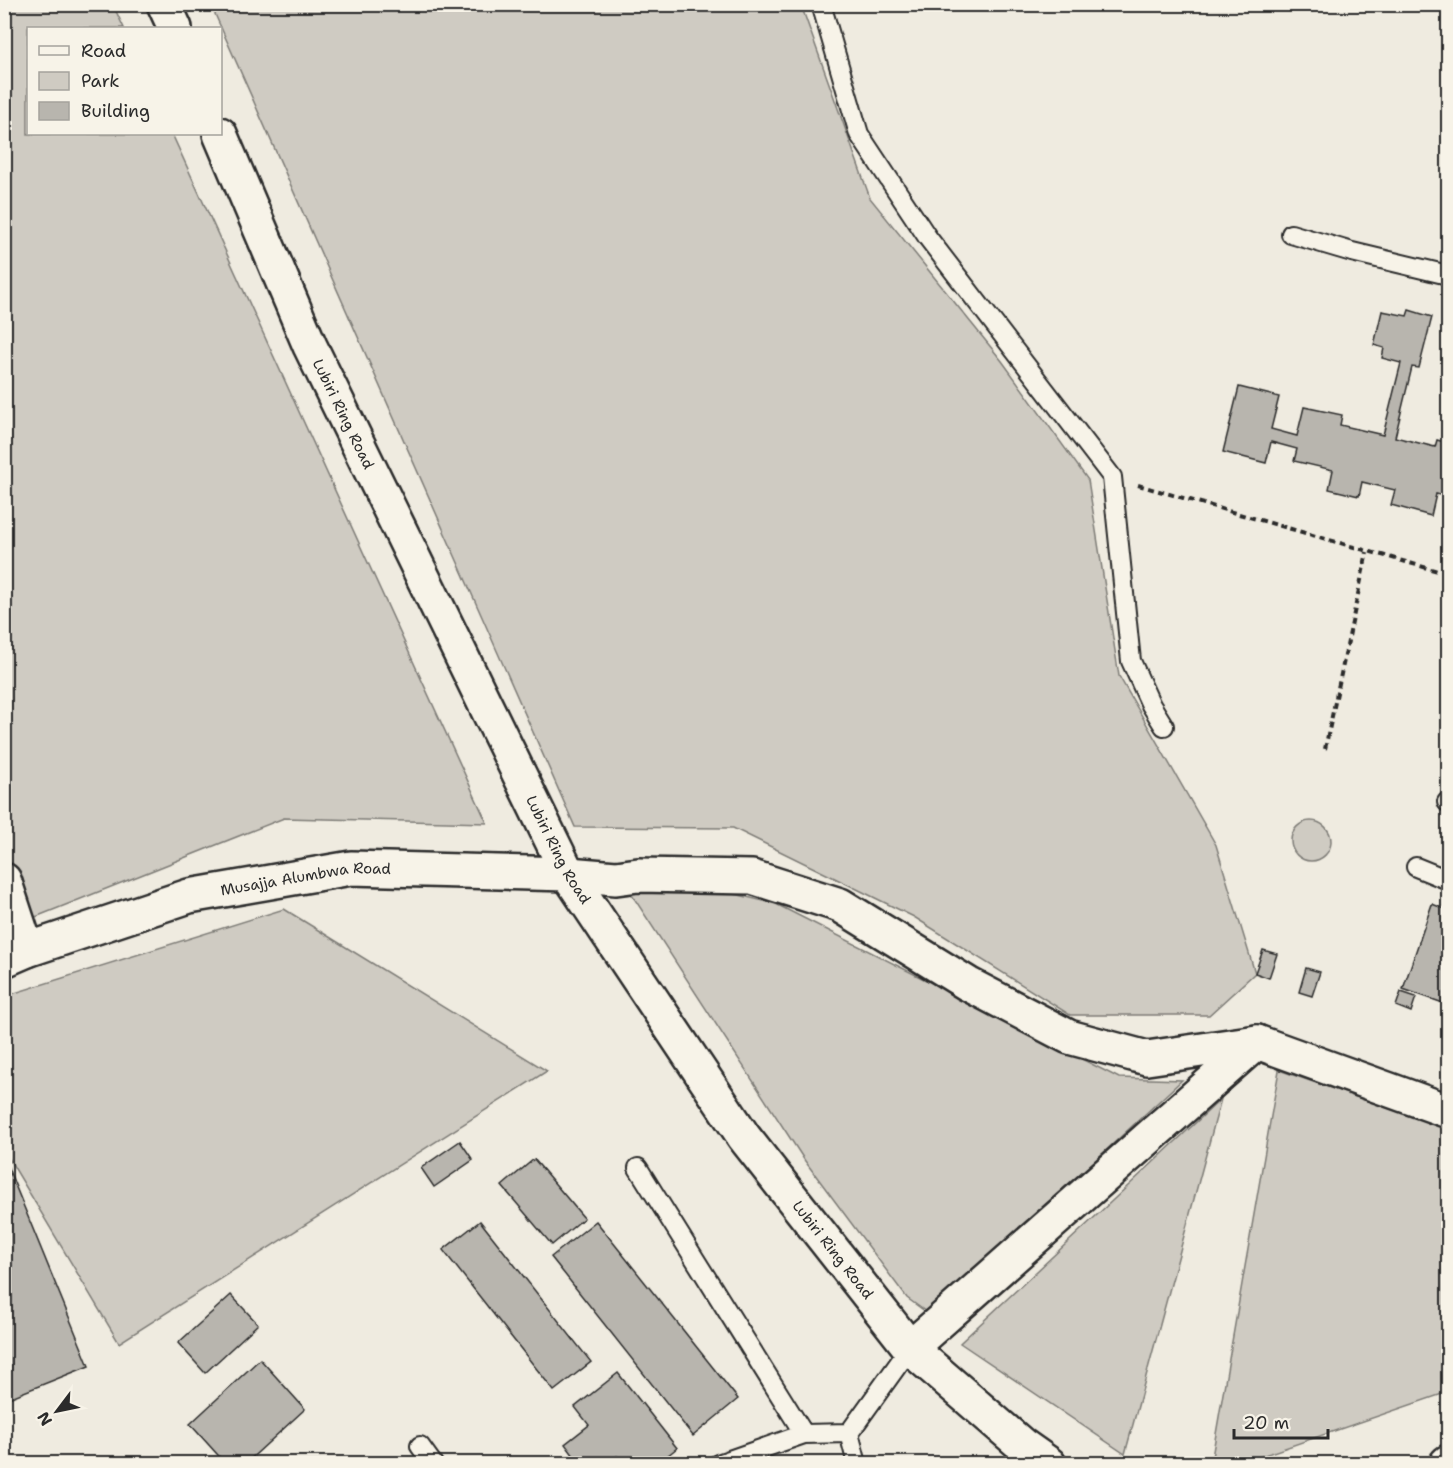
<svg xmlns="http://www.w3.org/2000/svg" width="1453" height="1468" font-family="'Shantell Sans',sans-serif">
	<style>
		.green { fill: #cfcbc2; stroke: #7d7b76; stroke-width: 1.5 }
		.building { fill: #b8b5ae; stroke: #2b2b2b; stroke-width: 1.5 }
		.lines { fill: none; stroke-linecap: round; stroke-linejoin: round }
		.service-casing { stroke: #2b2b2b; stroke-width: 22 }
		.minor-casing { stroke: #2b2b2b; stroke-width: 38 }
		.secondary-casing { stroke: #2b2b2b; stroke-width: 38 }
		.path { stroke: #2b2b2b; stroke-width: 4; stroke-dasharray: 6 4.5; stroke-linecap: butt }
		.service { stroke: #f7f3e8; stroke-width: 18 }
		.minor { stroke: #f7f3e8; stroke-width: 33 }
		.secondary { stroke: #f7f3e8; stroke-width: 33 }
		.labels { text-anchor: middle; dominant-baseline: central; stroke-width: 4.5; stroke-linejoin: round; paint-order: stroke }
		.street-label { font-size: 15px; fill: #2b2b2b; stroke: #f7f3e8 }
	</style>
	<rect width="100%" height="100%" fill="#efebe0"/>
	<filter id="ink" filterUnits="userSpaceOnUse"><feTurbulence type="fractalNoise" baseFrequency=".0167" numOctaves="2"/><feDisplacementMap in="SourceGraphic" scale="12" xChannelSelector="R" yChannelSelector="G"/><feConvolveMatrix kernelMatrix="1 2 1 2 8 2 1 2 1" color-interpolation-filters="sRGB"/></filter>
	<g filter="url(#ink)">
		<!-- green -->
		<path class="green" d="M 4,5 L 113,5 L 124,28 L 28,28 L 28,134 L 172,134 L 487,823 L 284,818 L 28,920 L 4,854 Z
			M 211,5 L 801,5 L 870,198 L 1002,361 L 1088,480 L 1119,676 L 1216,845 L 1255,973 L 1209,1015 L 1070,1015 L 914,917 L 733,828 L 575,827 Z
			M1291 841a20 20 0 1 1 40 0a20 20 0 1 1-40 0Z
			M 647,887 L 709,888 L 776,904 L 1119,1078 L 1182,1080 L 929,1314 L 907,1298 L 805,1161 L 630,892 Z
			M 284,909 L 547,1071 L 119,1343 L 5,1152 L 5,996 Z
			M 1279,1070 L 1448,1129 L 1448,1392 L 1241,1463 L 1211,1463 Z
			M 1221,1099 L 1125,1454 L 960,1343 Z"/>
		<!-- building -->
		<path class="building" d="M 1409,310 L 1432,317 L 1419,368 L 1412,367 L 1395,437 L 1435,447 L 1437,440 L 1448,443 L 1448,497 L 1436,494 L 1431,516 L 1391,505 L 1395,490 L 1362,482 L 1359,496 L 1329,489 L 1333,470 L 1294,461 L 1297,449 L 1271,442 L 1266,463 L 1223,452 L 1239,387 L 1279,397 L 1271,429 L 1297,436 L 1304,407 L 1342,415 L 1340,425 L 1383,435 L 1401,363 L 1382,358 L 1384,348 L 1374,345 L 1382,311 L 1407,316 Z
			M 1432,904 L 1448,910 L 1448,996 L 1446,1004 L 1403,989 Z
			M 1263,950 L 1277,954 L 1269,978 L 1255,973 Z
			M 1306,968 L 1320,972 L 1312,996 L 1299,992 Z
			M 1401,992 L 1416,997 L 1411,1012 L 1396,1006 Z
			M 460,1141 L 473,1160 L 434,1187 L 421,1168 Z
			M 4,1158 L 89,1366 L 4,1400 Z
			M 534,1159 L 584,1218 L 552,1245 L 502,1186 Z
			M 480,1221 L 591,1362 L 554,1391 L 443,1250 Z
			M 596,1221 L 738,1399 L 693,1436 L 551,1257 Z
			M 231,1295 L 258,1324 L 205,1373 L 178,1343 Z
			M 260,1359 L 305,1409 L 245,1464 L 226,1464 L 190,1424 Z
			M 618,1373 L 677,1448 L 657,1464 L 623,1464 L 617,1456 L 607,1464 L 580,1464 L 565,1444 L 589,1425 L 575,1407 Z"/>
		<g class="lines">
			<!-- service casing -->
			<g class="service-casing">
				<path id="service" d="M 821,4 L 859,134 L 928,238 L 1112,477 L 1131,661 L 1151,705 L 1164,726
					M 1291,234 L 1352,252 L 1448,275
					M 1447,802 L 1448,801
					M 1416,867 L 1448,880
					M 638,1168 L 804,1434
					M 420,1446 L 433,1464
					M 718,1464 L 804,1434 L 849,1433
					M 857,1464 L 849,1433 L 910,1348"/>
			</g>
			<!-- minor casing -->
			<g class="minor-casing">
				<g id="minor">
					<path d="M 4,880 L 27,950"/>
					<path id="s1" d="M 4,960 L 27,950 L 189,896 L 351,868 L 568,874 L 616,878 L 638,875 L 752,877 L 840,905 L 968,984 L 1069,1037 L 1147,1058 L 1257,1042 L 1448,1111"/>
					<path d="M 910,1348 L 1257,1042"/>
				</g>
			</g>
			<!-- secondary casing -->
			<g class="secondary-casing">
				<g id="secondary">
					<path d="M 164,4 L 175,28"/>
					<path id="s2" d="M 220,134 L 310,346 L 568,874 L 744,1137 L 910,1348 L 1022,1445 L 1049,1464"/>
					<path d="M 1446,1464 L 1448,1462"/>
				</g>
			</g>
			<!-- path -->
			<path class="path" d="M 1138,485 L 1448,574
				M 1325,749 L 1367,552"/>
			<!-- service -->
			<use href="#service" class="service"/>
			<!-- minor -->
			<use href="#minor" class="minor"/>
			<!-- secondary -->
			<use href="#secondary" class="secondary"/>
		</g>
	</g>
	<g class="labels">
		<!-- street labels -->
		<g class="street-label">
			<text stroke="none"><textPath href="#s2" startOffset="306">Lubiri Ring Road</textPath></text>
			<text stroke="none"><textPath href="#s2" startOffset="792">Lubiri Ring Road</textPath></text>
			<text stroke="none"><textPath href="#s1" startOffset="314">Musajja Alumbwa Road</textPath></text>
			<text stroke="none"><textPath href="#s2" startOffset="1278">Lubiri Ring Road</textPath></text>
		</g>
	</g>
	<!-- margin -->
	<rect width="1453" height="1468" fill="none" stroke="#f7f3e8" stroke-width="24"/>
	<rect x="12" y="12" width="1429" height="1444" fill="none" stroke="#2b2b2b" stroke-width="2" filter="url(#ink)"/>
	<!-- legend -->
	<rect x="27" y="27" width="195" height="108" fill="#f7f3e8" stroke="#a5a39c" stroke-width="1.5"/>
	<rect x="39" y="46" width="30" height="9" fill="#f7f3e8" stroke="#a5a39c" stroke-width="1.5"/>
	<text x="81" y="57" font-size="18" fill="#2b2b2b">Road</text>
	<rect x="39" y="72" width="30" height="18" fill="#cfcbc2" stroke="#a5a39c" stroke-width="1.5"/>
	<text x="81" y="87" font-size="18" fill="#2b2b2b">Park</text>
	<rect x="39" y="102" width="30" height="18" fill="#b8b5ae" stroke="#a5a39c" stroke-width="1.5"/>
	<text x="81" y="117" font-size="18" fill="#2b2b2b">Building</text>
	<!-- north arrow -->
	<g transform="translate(57 1411) rotate(238)" stroke="#f7f3e8" stroke-width="4.5" paint-order="stroke">
	<path d="M0-4.5L10 22L0 15L-10 22Z" fill="#2b2b2b"/>
	<text y="-9" font-size="16" font-weight="bold" text-anchor="middle" fill="#2b2b2b">N</text>
	</g>
	<!-- scale -->
	<path d="M1234 1429v9h94v-9" fill="none" stroke="#2b2b2b" stroke-width="3"/>
	<text x="1243" y="1429" font-size="18" fill="#2b2b2b" stroke="#f7f3e8" stroke-width="4.5" paint-order="stroke">20 m</text>
</svg>
